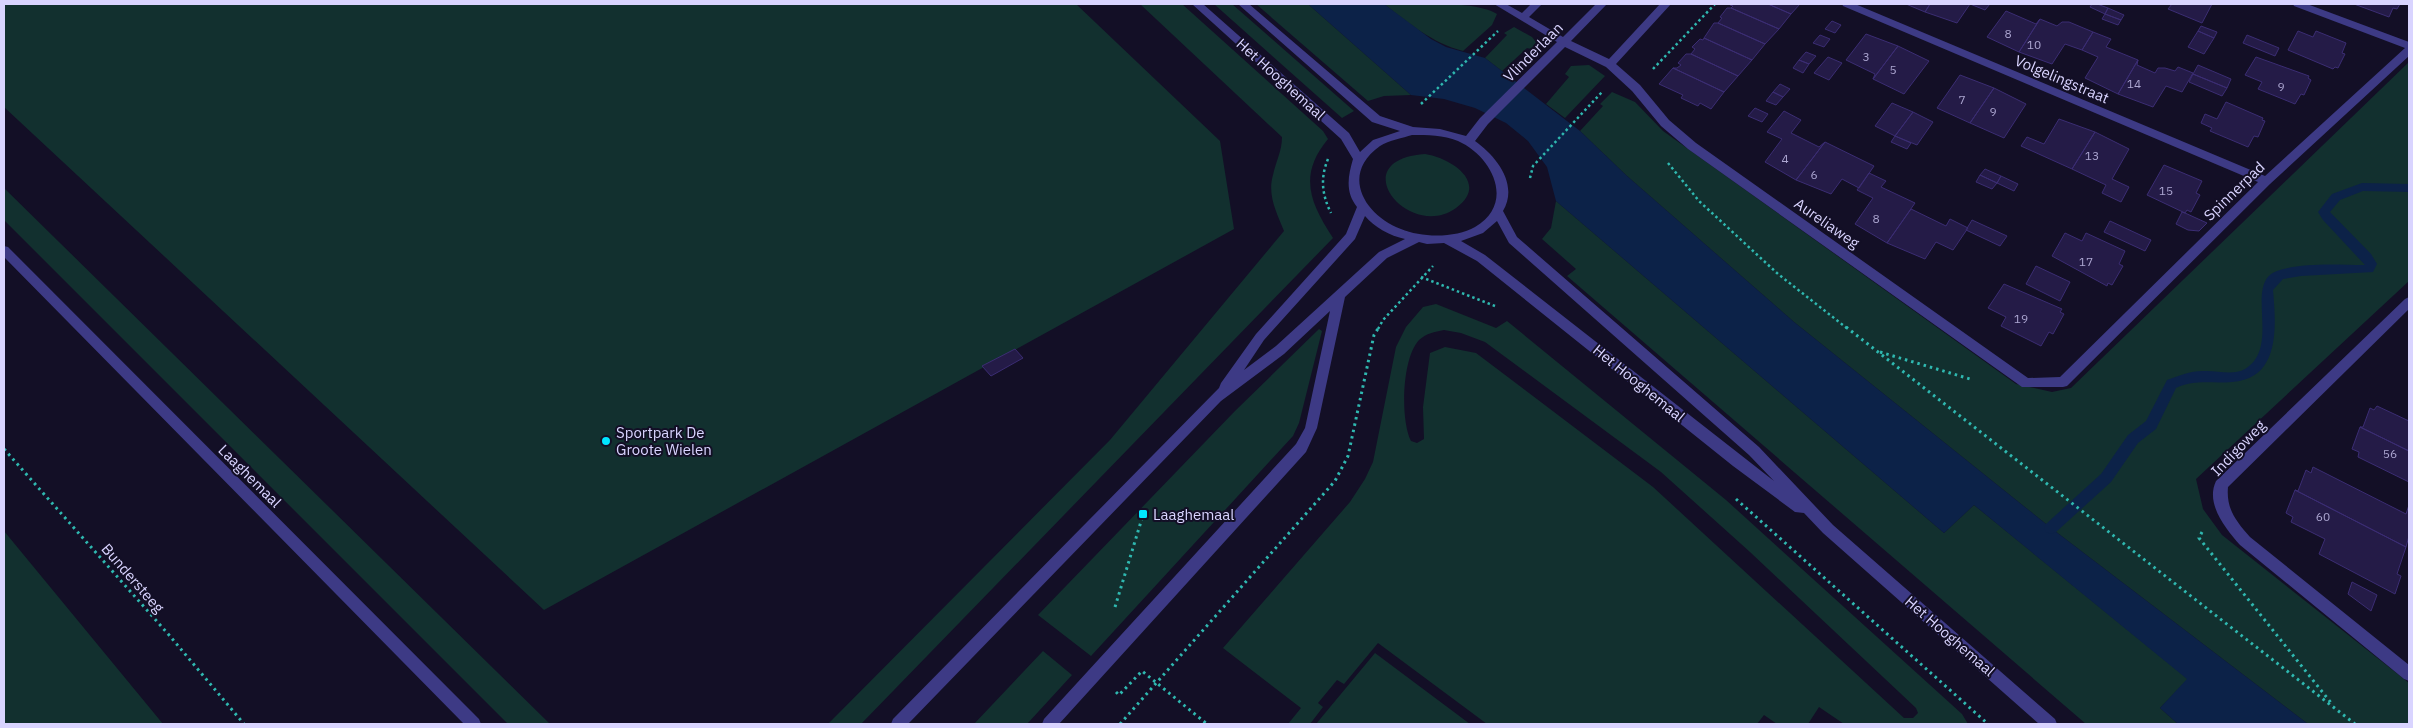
<svg xmlns="http://www.w3.org/2000/svg" width="2413" height="728" font-family="'IBM Plex Sans',sans-serif">
	<style>
		.green { fill: #12302f; fill-rule: evenodd }
		.water { fill: #0c2248 }
		.lines { fill: none; stroke-linecap: round; stroke-linejoin: round }
		.stream { fill: #0c2248; fill-rule: evenodd }
		.building { fill: #241b47; stroke: #3b2d73 }
		.path-far1 { stroke: #2fb8b0; stroke-width: 2.5; stroke-dasharray: 2.5 3; stroke-linecap: butt }
		.path { stroke: #2fb8b0; stroke-width: 3; stroke-dasharray: 2.5 4; stroke-linecap: butt }
		.minor { fill: #3d3a85; fill-rule: evenodd }
		.poi-dot { fill: #00e5ff; stroke: #130f26; stroke-width: 2 }
		.labels { text-anchor: middle; dominant-baseline: central; stroke-width: 4; stroke-linejoin: round; paint-order: stroke }
		.number-label { font-size: 12px; fill: #aca6d1 }
		.street-label { font-size: 15px; fill: #d9d4ff; stroke: #130f26 }
		.poi-label { font-size: 15px; fill: #d9d4ff; stroke: #130f26; text-anchor: start }
	</style>
	<rect width="100%" height="100%" fill="#130f26"/>
	<!-- green -->
	<path class="green" d="M 4,4 L 1076,4 L 1220,141 L 1234,229 L 544,610 L 4,107 Z
		M 1140,4 L 1182,4 L 1323,131 L 1328,139 C 1298,175 1310,203 1333,238 L 861,724 L 828,724 L 1110,440 L 1284,231 C 1277,213 1267,195 1273,175 C 1276,161 1282,151 1282,137 Z
		M 1214,4 L 1232,4 L 1354,111 L 1342,118 Z
		M 1256,4 L 1308,4 L 1411,95 L 1384,96 L 1368,101 Z
		M 1384,4 C 1412,4 1476,0 1497,14 L 1492,25 L 1463,51 C 1432,43 1409,23 1384,4 Z
		M 1514,27 L 1532,37 L 1536,42 L 1531,49 L 1527,48 L 1502,71 L 1485,58 L 1507,35 L 1504,33 Z
		M 2409,62 L 2409,281 L 2196,479 L 2203,509 L 2222,535 L 2409,683 L 2409,724 L 2308,724 L 2051,528 L 1794,322 L 1627,176 L 1580,131 L 1603,106 L 1600,104 L 1612,92 L 1635,102 L 1663,131 L 2016,384 L 2052,392 L 2071,388 Z
		M 1589,65 L 1605,76 L 1565,118 L 1546,104 L 1569,77 L 1565,74 L 1571,66 Z
		M 1425,154 C 1451,158 1490,183 1456,208 C 1409,242 1342,160 1425,154 Z
		M 4,188 L 550,724 L 508,724 L 4,220 Z
		M 1556,201 L 1944,533 L 1974,505 L 2188,679 L 2160,708 L 2178,724 L 2086,724 L 1567,276 L 1576,269 L 1542,239 L 1551,228 Z
		M 1436,304 L 1496,328 L 1507,321 L 1726,500 L 1962,714 L 1968,724 L 1844,724 L 1819,707 L 1808,724 L 1777,724 L 1764,715 L 1757,724 L 1487,724 L 1378,643 L 1344,684 L 1337,680 L 1318,703 L 1323,707 L 1310,724 L 1288,724 L 1301,708 L 1223,648 L 1350,502 L 1365,479 L 1373,462 L 1396,347 L 1406,327 L 1423,307 ZM 1444,330 L 1461,333 L 1485,342 L 1661,472 L 1750,552 L 1916,708 L 1918,713 L 1913,718 L 1904,718 L 1653,487 L 1476,353 L 1445,347 L 1430,353 L 1423,407 L 1424,439 L 1417,443 L 1411,441 C 1400,419 1402,358 1419,340 C 1427,333 1434,332 1444,330 Z
		M 1319,329 L 1322,331 L 1299,423 L 1293,436 L 1091,656 L 1038,615 L 1235,411 Z
		M 4,531 L 163,724 L 4,724 Z
		M 1043,651 L 1072,675 L 1027,724 L 974,724 Z
		M 1375,653 L 1470,724 L 1316,724 Z"/>
	<!-- water -->
	<path class="water" d="M 1308,4 L 1384,4 L 1431,39 L 1446,47 L 1485,58 L 1502,71 L 1580,131 L 1627,176 L 1794,322 L 2051,528 L 2308,724 L 2178,724 L 2160,708 L 2187,679 L 1974,505 L 1944,533 L 1556,201 L 1547,167 L 1528,141 L 1506,123 L 1475,108 L 1444,99 L 1411,95 Z"/>
	<g class="lines">
		<!-- stream -->
		<path class="stream" d="M 2362,183 L 2409,184 L 2409,192 L 2363,191 L 2340,200 L 2330,212 L 2371,254 L 2377,264 L 2373,272 L 2301,276 L 2283,279 L 2273,290 C 2276,325 2281,379 2232,382 C 2212,384 2195,379 2176,388 L 2156,429 L 2138,443 L 2111,482 L 2056,532 L 2051,534 L 2046,532 L 2044,528 L 2046,524 L 2101,474 L 2128,435 L 2146,421 L 2167,380 C 2178,376 2190,371 2203,371 C 2217,370 2232,376 2245,369 C 2282,347 2243,283 2277,271 C 2304,262 2337,265 2365,265 L 2323,220 L 2318,212 L 2332,194 Z"/>
	</g>
	<!-- building -->
	<path class="building" d="M 1731,4 L 1768,4 L 1791,14 L 1779,29 L 1731,8 L 1733,6 L 1730,5 Z
		M 1768,4 L 1800,4 L 1791,14 Z
		M 1906,4 L 1930,4 L 1925,12 Z
		M 1930,4 L 1990,4 L 1985,10 L 1970,4 L 1957,23 L 1925,12 Z
		M 2092,4 L 2097,4 L 2108,8 L 2105,14 L 2090,7 Z
		M 2172,4 L 2212,4 L 2202,23 L 2168,9 Z
		M 2354,4 L 2400,4 L 2397,9 L 2393,8 L 2389,17 Z
		M 1727,8 L 1731,8 L 1779,29 L 1765,44 L 1718,23 L 1722,18 L 1720,17 Z
		M 2108,8 L 2124,15 L 2121,20 L 2105,14 Z
		M 2006,11 L 2036,24 L 2040,19 L 2019,52 L 1987,37 Z
		M 2105,14 L 2121,20 L 2118,25 L 2102,19 Z
		M 2040,19 L 2057,26 L 2062,22 L 2069,22 L 2093,32 L 2082,50 L 2065,44 L 2052,64 L 2019,52 Z
		M 1832,21 L 1841,25 L 1835,33 L 1825,29 Z
		M 1714,23 L 1718,23 L 1765,44 L 1752,60 L 1704,38 Z
		M 2201,26 L 2217,32 L 2214,38 L 2198,31 Z
		M 2198,31 L 2214,38 L 2204,54 L 2188,47 Z
		M 2298,31 L 2313,37 L 2316,31 L 2346,43 L 2342,53 L 2345,54 L 2338,68 L 2335,67 L 2333,69 L 2288,50 Z
		M 2093,32 L 2111,39 L 2106,47 L 2138,60 L 2118,94 L 2085,78 L 2098,57 L 2082,50 Z
		M 1866,34 L 1898,46 L 1873,79 L 1875,74 L 1846,60 Z
		M 1820,35 L 1830,39 L 1824,47 L 1813,43 Z
		M 2247,35 L 2279,48 L 2275,56 L 2243,43 Z
		M 1704,38 L 1752,60 L 1738,76 L 1691,54 L 1695,49 L 1692,47 L 1700,39 L 1703,40 Z
		M 1898,46 L 1929,61 L 1904,94 L 1873,79 Z
		M 1806,52 L 1816,56 L 1809,64 L 1799,60 Z
		M 1686,54 L 1691,54 L 1738,76 L 1724,92 L 1673,68 L 1677,68 L 1681,65 L 1678,63 Z
		M 1828,57 L 1842,63 L 1829,80 L 1814,73 Z
		M 2256,57 L 2309,76 L 2308,78 L 2311,80 L 2304,95 L 2301,94 L 2295,104 L 2258,89 L 2262,82 L 2245,75 Z
		M 1799,60 L 1809,64 L 1803,73 L 1793,68 Z
		M 2138,60 L 2137,65 L 2155,73 L 2158,68 L 2165,68 L 2175,71 L 2178,67 L 2193,73 L 2182,92 L 2166,86 L 2153,107 L 2118,94 Z
		M 2198,65 L 2231,79 L 2227,88 L 2193,74 Z
		M 1673,68 L 1724,92 L 1711,109 L 1700,103 L 1698,106 L 1681,98 L 1683,95 L 1659,84 Z
		M 2193,74 L 2227,88 L 2222,96 L 2189,82 Z
		M 1960,75 L 1994,88 L 1970,123 L 1937,108 Z
		M 1780,84 L 1790,89 L 1783,97 L 1773,92 Z
		M 1994,88 L 2026,104 L 2004,138 L 1970,123 Z
		M 1773,92 L 1783,97 L 1776,105 L 1766,101 Z
		M 2226,102 L 2263,118 L 2262,120 L 2265,121 L 2258,137 L 2254,136 L 2248,147 L 2210,131 L 2212,128 L 2201,123 L 2205,114 L 2217,119 Z
		M 1892,103 L 1913,112 L 1895,136 L 1875,126 Z
		M 1755,108 L 1768,114 L 1762,122 L 1748,116 Z
		M 1784,111 L 1801,120 L 1791,133 L 1819,147 L 1825,142 L 1796,180 L 1765,162 L 1782,139 L 1767,132 Z
		M 1913,112 L 1933,122 L 1917,145 L 1895,136 Z
		M 2059,119 L 2095,132 L 2072,169 L 2021,146 L 2027,137 L 2044,144 Z
		M 2095,132 L 2129,149 L 2112,179 L 2129,187 L 2121,202 L 2102,193 L 2106,185 L 2072,169 Z
		M 1895,136 L 1911,143 L 1907,149 L 1891,142 Z
		M 1825,142 L 1874,166 L 1859,188 L 1842,179 L 1831,194 L 1796,180 Z
		M 2164,165 L 2202,181 L 2196,193 L 2200,195 L 2191,212 L 2187,210 L 2185,213 L 2147,195 Z
		M 1985,169 L 2001,176 L 1997,183 L 1980,175 Z
		M 1869,173 L 1886,181 L 1881,187 L 1915,203 L 1887,243 L 1855,224 L 1873,198 L 1857,190 Z
		M 1980,175 L 1997,183 L 1992,189 L 1976,182 Z
		M 2001,176 L 2018,184 L 2014,191 L 1997,183 Z
		M 1911,209 L 1946,226 L 1950,219 L 1968,228 L 1953,250 L 1936,242 L 1925,259 L 1887,243 Z
		M 2182,212 L 2185,213 L 2207,223 L 2199,231 L 2188,230 L 2176,224 Z
		M 1972,220 L 2007,236 L 2000,246 L 1966,230 Z
		M 2110,221 L 2151,240 L 2145,251 L 2104,232 Z
		M 2065,233 L 2082,241 L 2086,233 L 2125,251 L 2119,264 L 2123,266 L 2112,285 L 2108,283 L 2107,286 L 2052,256 Z
		M 2036,266 L 2070,282 L 2060,301 L 2026,284 Z
		M 2004,284 L 2062,309 L 2060,312 L 2064,314 L 2053,334 L 2049,332 L 2041,346 L 2001,326 L 2006,317 L 1988,308 Z
		M 1015,349 L 1023,358 L 991,376 L 982,366 Z
		M 2377,406 L 2409,421 L 2409,451 L 2360,427 L 2363,427 L 2370,408 L 2374,410 Z
		M 2360,427 L 2409,451 L 2409,482 L 2358,457 L 2359,452 L 2352,449 Z
		M 2313,467 L 2406,514 L 2409,505 L 2409,536 L 2406,547 L 2295,490 L 2298,491 L 2306,470 L 2311,473 Z
		M 2295,490 L 2406,547 L 2397,574 L 2401,576 L 2395,594 L 2319,554 L 2325,539 L 2291,522 L 2293,517 L 2286,513 Z
		M 2352,582 L 2377,595 L 2371,611 L 2348,594 Z"/>
	<g class="lines">
		<!-- path-far1 -->
		<path class="path-far1" d="M 1653,69 L 1715,4
			M 1421,104 L 1498,31
			M 1328,159 C 1320,178 1322,195 1331,213
			M 1668,163 L 1699,201 L 1778,274 L 1848,329
			M 1530,178 L 1533,166 L 1602,92
			M 1421,277 L 1495,306
			M 1378,329 L 1383,320 L 1433,266"/>
		<!-- path -->
		<path class="path" d="M 1846,327 L 2355,724
			M 1880,352 L 1970,379
			M 4,449 L 169,635 L 244,724
			M 1736,499 L 1988,724
			M 2202,532 L 2199,538 L 2332,704
			M 1115,607 L 1143,515
			M 1116,692 L 1119,695 L 1142,671 L 1207,724
			M 1120,724 L 1335,481 L 1348,456 L 1374,335 L 1379,327"/>
		<!-- minor -->
		<path class="minor" d="M 1192,4 L 1203,4 L 1349,133 L 1360,152 L 1373,140 L 1400,131 L 1372,122 L 1238,4 L 1249,4 L 1380,116 L 1413,127 L 1440,129 L 1466,136 L 1480,118 L 1557,42 L 1494,4 L 1506,4 L 1522,13 L 1531,4 L 1542,4 L 1529,17 L 1563,37 L 1596,4 L 1607,4 L 1571,41 L 1609,59 L 1660,4 L 1671,4 L 1616,64 L 1640,85 L 1669,120 L 1696,143 L 2028,378 L 2060,377 L 2258,182 L 1843,6 L 1842,4 L 1855,4 L 2265,176 L 2405,48 L 2294,6 L 2293,4 L 2307,4 L 2409,42 L 2409,56 L 2270,184 L 2067,386 L 2063,387 L 2022,387 L 1688,149 L 1661,126 L 1632,91 L 1606,67 L 1565,47 L 1488,124 L 1475,141 C 1496,156 1519,184 1503,211 L 1517,237 L 1759,447 L 1833,525 L 2055,719 L 2057,724 L 2039,724 L 1823,533 L 1804,513 L 1795,512 L 1733,466 L 1477,261 L 1444,243 L 1427,244 L 1419,242 L 1387,258 L 1345,297 L 1317,428 L 1306,452 L 1059,724 L 1042,724 L 1044,719 L 1296,444 L 1305,428 L 1330,311 L 1284,354 L 1221,401 L 908,724 L 891,724 L 893,719 L 1219,388 L 1221,383 L 1256,334 L 1346,234 L 1357,207 C 1345,192 1348,176 1353,159 L 1341,139 ZM 1412,135 C 1428,135 1443,135 1458,141 C 1492,156 1516,203 1475,227 C 1456,238 1422,238 1401,229 C 1364,215 1340,174 1380,146 C 1389,140 1403,138 1412,135 ZM 1365,216 C 1374,227 1390,236 1405,239 L 1379,252 L 1276,346 L 1244,370 L 1264,340 L 1355,239 ZM 1497,221 L 1509,243 L 1749,455 L 1774,481 L 1485,255 L 1461,241 L 1483,233 Z
			M 4,246 L 8,247 L 479,719 L 481,724 L 464,724 L 4,257 Z
			M 2409,297 L 2409,309 L 2228,487 C 2226,509 2236,521 2250,537 L 2409,665 L 2409,681 L 2404,679 L 2240,545 C 2226,529 2205,504 2216,481 L 2405,299 Z"/>
	</g>
	<!-- markers -->
	<g class="poi-dot">
		<circle cx="606" cy="441" r="5"/>
		<rect x="1138" y="509" width="10" height="10" rx="2.5"/>
	</g>
	<g class="labels">
		<!-- number labels -->
		<g class="number-label">
			<text x="2008" y="33">8</text>
			<text x="2034" y="44">10</text>
			<text x="1866" y="56">3</text>
			<text x="1893" y="69">5</text>
			<text x="2134" y="83">14</text>
			<text x="2281" y="86">9</text>
			<text x="1962" y="99">7</text>
			<text x="1993" y="111">9</text>
			<text x="2092" y="155">13</text>
			<text x="1785" y="158">4</text>
			<text x="1814" y="174">6</text>
			<text x="2166" y="190">15</text>
			<text x="1876" y="218">8</text>
			<text x="2086" y="261">17</text>
			<text x="2021" y="318">19</text>
			<text x="2390" y="453">56</text>
			<text x="2323" y="516">60</text>
		</g>
		<!-- street labels -->
		<g class="street-label">
			<text transform="translate(1533 52) rotate(-45)">Vlinderlaan</text>
			<text transform="translate(1281 79) rotate(42)">Het Hooghemaal</text>
			<text transform="translate(2062 79) rotate(23)">Volgelingstraat</text>
			<text transform="translate(2234 191) rotate(-44)">Spinnerpad</text>
			<text transform="translate(1827 223) rotate(35)">Aureliaweg</text>
			<text transform="translate(1639 383) rotate(39)">Het Hooghemaal</text>
			<text transform="translate(2238 448) rotate(-46)">Indigoweg</text>
			<text transform="translate(250 476) rotate(45)">Laaghemaal</text>
			<text transform="translate(133 578) rotate(49)">Bundersteeg</text>
			<text transform="translate(1950 636) rotate(41)">Het Hooghemaal</text>
		</g>
		<!-- poi labels -->
		<g class="poi-label">
			<text x="616" y="432">Sportpark De<tspan x="616" dy="17">Groote Wielen</tspan></text>
			<text x="1153" y="514">Laaghemaal</text>
		</g>
	</g>
	<!-- border -->
	<rect width="2413" height="728" fill="none" stroke="#d9d4ff" stroke-width="10"/>
</svg>
